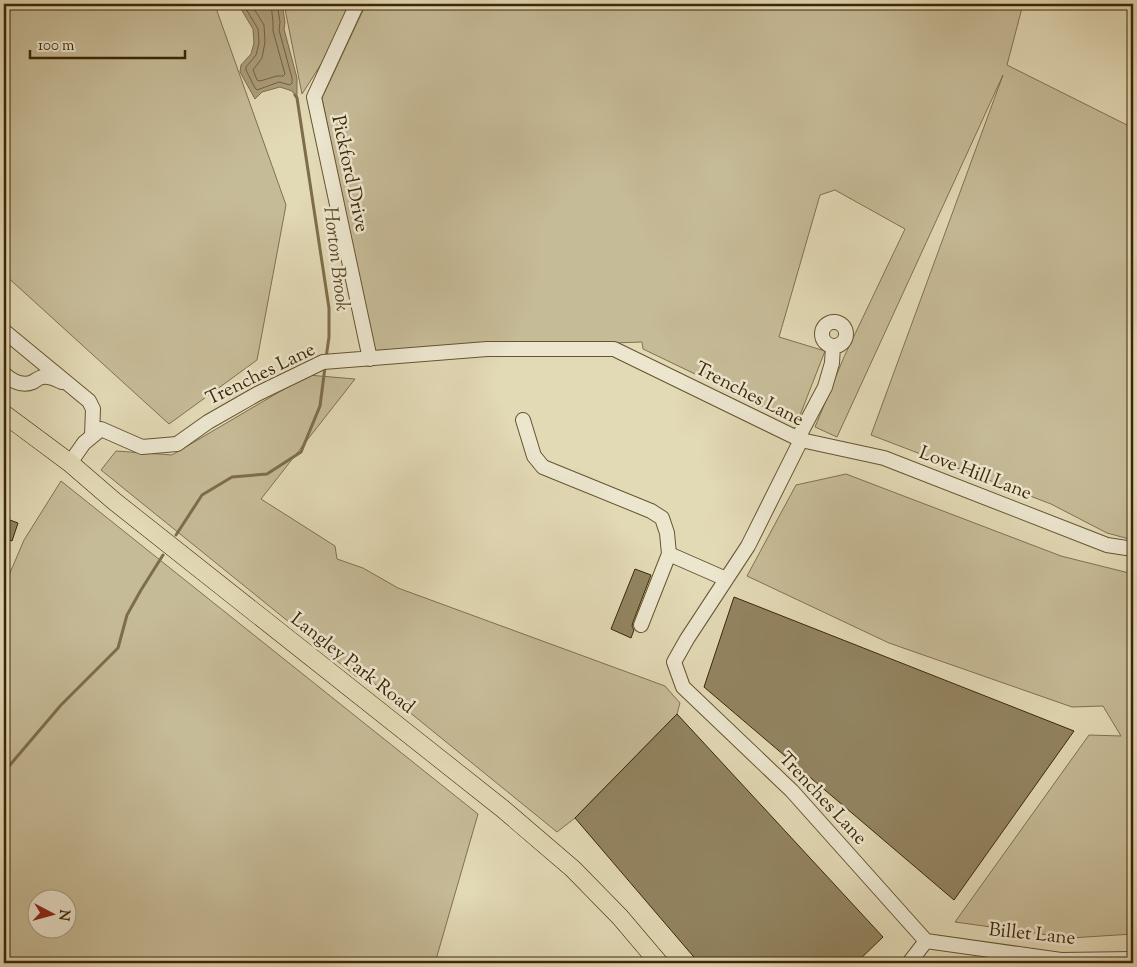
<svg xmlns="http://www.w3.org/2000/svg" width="1137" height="967" font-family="'Sorts Mill Goudy',serif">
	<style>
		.green { fill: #c6bb97; stroke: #81714e; fill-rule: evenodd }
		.water { fill: #aa9c79; stroke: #7e6d4a }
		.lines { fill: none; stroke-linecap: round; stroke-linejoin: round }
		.shore { stroke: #73623e; stroke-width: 1 }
		.stream { stroke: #7e6d4a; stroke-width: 3 }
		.building { fill: #928460; stroke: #3c2704 }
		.minor-casing { stroke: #665430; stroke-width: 16 }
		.major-casing { stroke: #3c2704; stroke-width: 19 }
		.minor { stroke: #ece6cf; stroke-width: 14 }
		.major { stroke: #e2d9b5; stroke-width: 18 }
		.labels { text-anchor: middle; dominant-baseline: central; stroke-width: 5; stroke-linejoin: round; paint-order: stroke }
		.street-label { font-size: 19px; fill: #3c2704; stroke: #ece6cf }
		.water-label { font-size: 20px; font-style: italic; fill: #5d4a27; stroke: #ece6cf }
	</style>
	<rect width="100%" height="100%" fill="#e2d9b5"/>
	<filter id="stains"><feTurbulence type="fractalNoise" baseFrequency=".004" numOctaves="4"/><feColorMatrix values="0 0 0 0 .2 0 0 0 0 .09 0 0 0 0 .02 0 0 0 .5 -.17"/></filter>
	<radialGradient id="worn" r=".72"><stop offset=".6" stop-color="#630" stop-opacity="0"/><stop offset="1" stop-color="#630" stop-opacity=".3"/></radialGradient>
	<!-- green -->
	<path class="green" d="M 4,4 L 218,4 L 217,11 L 286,205 L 257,360 L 169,424 L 4,274 Z
		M 284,4 L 354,4 L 330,50 L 302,94 Z
		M 366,4 L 1023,4 L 1007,65 L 1133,128 L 1133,540 L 1107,533 L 1051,504 L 871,435 L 1003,75 L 837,437 L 815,427 L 844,357 L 905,229 L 835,190 L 820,195 L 779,337 L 825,351 L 797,423 L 643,349 L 642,342 L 373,351 L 322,98 Z
		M 308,375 L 355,379 L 261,499 L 335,546 L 337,559 L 363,568 L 398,588 L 665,686 L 680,703 L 677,714 L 575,818 L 557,832 L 360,672 L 357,677 L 101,470 L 116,451 L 172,455 Z
		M 846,474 L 1061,556 L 1133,574 L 1133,934 L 1070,938 L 955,922 L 1089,735 L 1121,736 L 1103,706 L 1072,707 L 889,643 L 747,576 L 796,485 Z
		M 61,481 L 478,814 L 435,963 L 4,963 L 4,587 L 24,540 ZM 38,900 L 68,900 L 68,930 L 38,930 Z"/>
	<!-- water -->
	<path class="water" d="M 238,4 L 282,4 L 285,22 L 284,29 L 297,78 L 297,98 L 292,91 L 280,87 L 262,92 L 255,99 L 240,72 L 241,65 L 251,54 L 254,43 L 253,29 Z"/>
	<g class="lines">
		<!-- shore -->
		<path class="shore" d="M 243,4 L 258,29 L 259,43 L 256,55 L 246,67 L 246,70 L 255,88 L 257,90 L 279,82 L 290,85 L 292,83 L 292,78 L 279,30 L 280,22 L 277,4
			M 251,4 L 264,25 L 265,42 L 262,58 L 253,70 L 257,80 L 260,81 L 277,76 L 283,76 L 285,74 L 273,31 L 273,22 L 271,4"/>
		<!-- stream -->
		<path class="stream" d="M 295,95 L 297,98 L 329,308 L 329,337 L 326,358
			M 176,535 L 202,495 L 232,477 L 267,474 L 301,452 L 320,406 L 325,367
			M 4,772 L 61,705 L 118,648 L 127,615 L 141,590 L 163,555"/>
	</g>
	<!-- building -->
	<path class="building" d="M 10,520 L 18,523 L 12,541 L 4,538 Z
		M 635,569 L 651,575 L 633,622 L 632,626 L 634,630 L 631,638 L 611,629 Z
		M 734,597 L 1074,731 L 954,900 L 704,687 Z
		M 677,714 L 883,937 L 856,963 L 699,963 L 575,818 Z"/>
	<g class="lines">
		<!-- minor casing -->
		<g class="minor-casing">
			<path id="minor" d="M 357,4 L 314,97 L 370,359
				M822 334a12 12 0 1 1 24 0a12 12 0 1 1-24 0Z
				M 4,331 L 89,401 L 93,409 L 92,436
				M 4,374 C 12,381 22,387 33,382 C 36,380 40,377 43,377 C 50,376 57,380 62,382
				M 523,420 L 534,456 L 543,467 L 651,511 L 662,518 L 667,533 L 669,554
				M 798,438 L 825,387 L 832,363 L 833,346
				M 801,440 L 748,546 L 687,639 L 674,662 L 683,687 L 792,791 L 926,941
				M 70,463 L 84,443 L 101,429 L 142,447 L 177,444 L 208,422 L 257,394 L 323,362 L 487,349 L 614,349 L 801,440 L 884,458 L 1107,545 L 1133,549
				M 641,625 L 669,554 L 726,579
				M 926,941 L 1061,960 L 1133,959
				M 909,963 L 926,941"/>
		</g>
		<!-- major casing -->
		<g class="major-casing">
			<path id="major" d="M 4,414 L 70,463 L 114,501 L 503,809 L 573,869 L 620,917 L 659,963"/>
		</g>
		<!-- minor -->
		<use href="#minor" class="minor"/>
		<!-- major -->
		<use href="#major" class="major"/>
	</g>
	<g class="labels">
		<!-- street labels -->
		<g class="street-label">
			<text transform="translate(349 174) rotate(78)">Pickford Drive</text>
			<text transform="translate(261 375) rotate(-26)">Trenches Lane</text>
			<text transform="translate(749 395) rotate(27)">Trenches Lane</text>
			<text transform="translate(975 474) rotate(21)">Love Hill Lane</text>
			<text transform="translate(352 664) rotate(38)">Langley Park Road</text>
			<text transform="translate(822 799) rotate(47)">Trenches Lane</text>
			<text transform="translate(1032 935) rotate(6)">Billet Lane</text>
		</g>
		<!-- water labels -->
		<g class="water-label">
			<text transform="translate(335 259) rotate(83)">Horton Brook</text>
		</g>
	</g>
	<!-- margin -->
	<rect width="1137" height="967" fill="none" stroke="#e2d9b5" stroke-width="20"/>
	<rect x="5" y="5" width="1127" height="957" fill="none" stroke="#3c2704" stroke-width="2.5"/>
	<rect x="10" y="10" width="1117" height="947" fill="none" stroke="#3c2704"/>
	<!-- north arrow -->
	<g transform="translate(52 914) rotate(96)"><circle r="24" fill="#ece6cf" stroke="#a69a7e"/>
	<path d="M0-4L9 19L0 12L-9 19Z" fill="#8f2418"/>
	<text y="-8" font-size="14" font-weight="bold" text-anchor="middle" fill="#3c2704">N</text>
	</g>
	<!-- scale -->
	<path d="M30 50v8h155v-8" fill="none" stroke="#3c2704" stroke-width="2.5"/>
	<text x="38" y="50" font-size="15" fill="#3c2704" stroke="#ece6cf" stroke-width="4" paint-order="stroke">100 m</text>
	<rect width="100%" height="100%" filter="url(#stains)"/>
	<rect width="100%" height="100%" fill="url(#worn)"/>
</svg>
